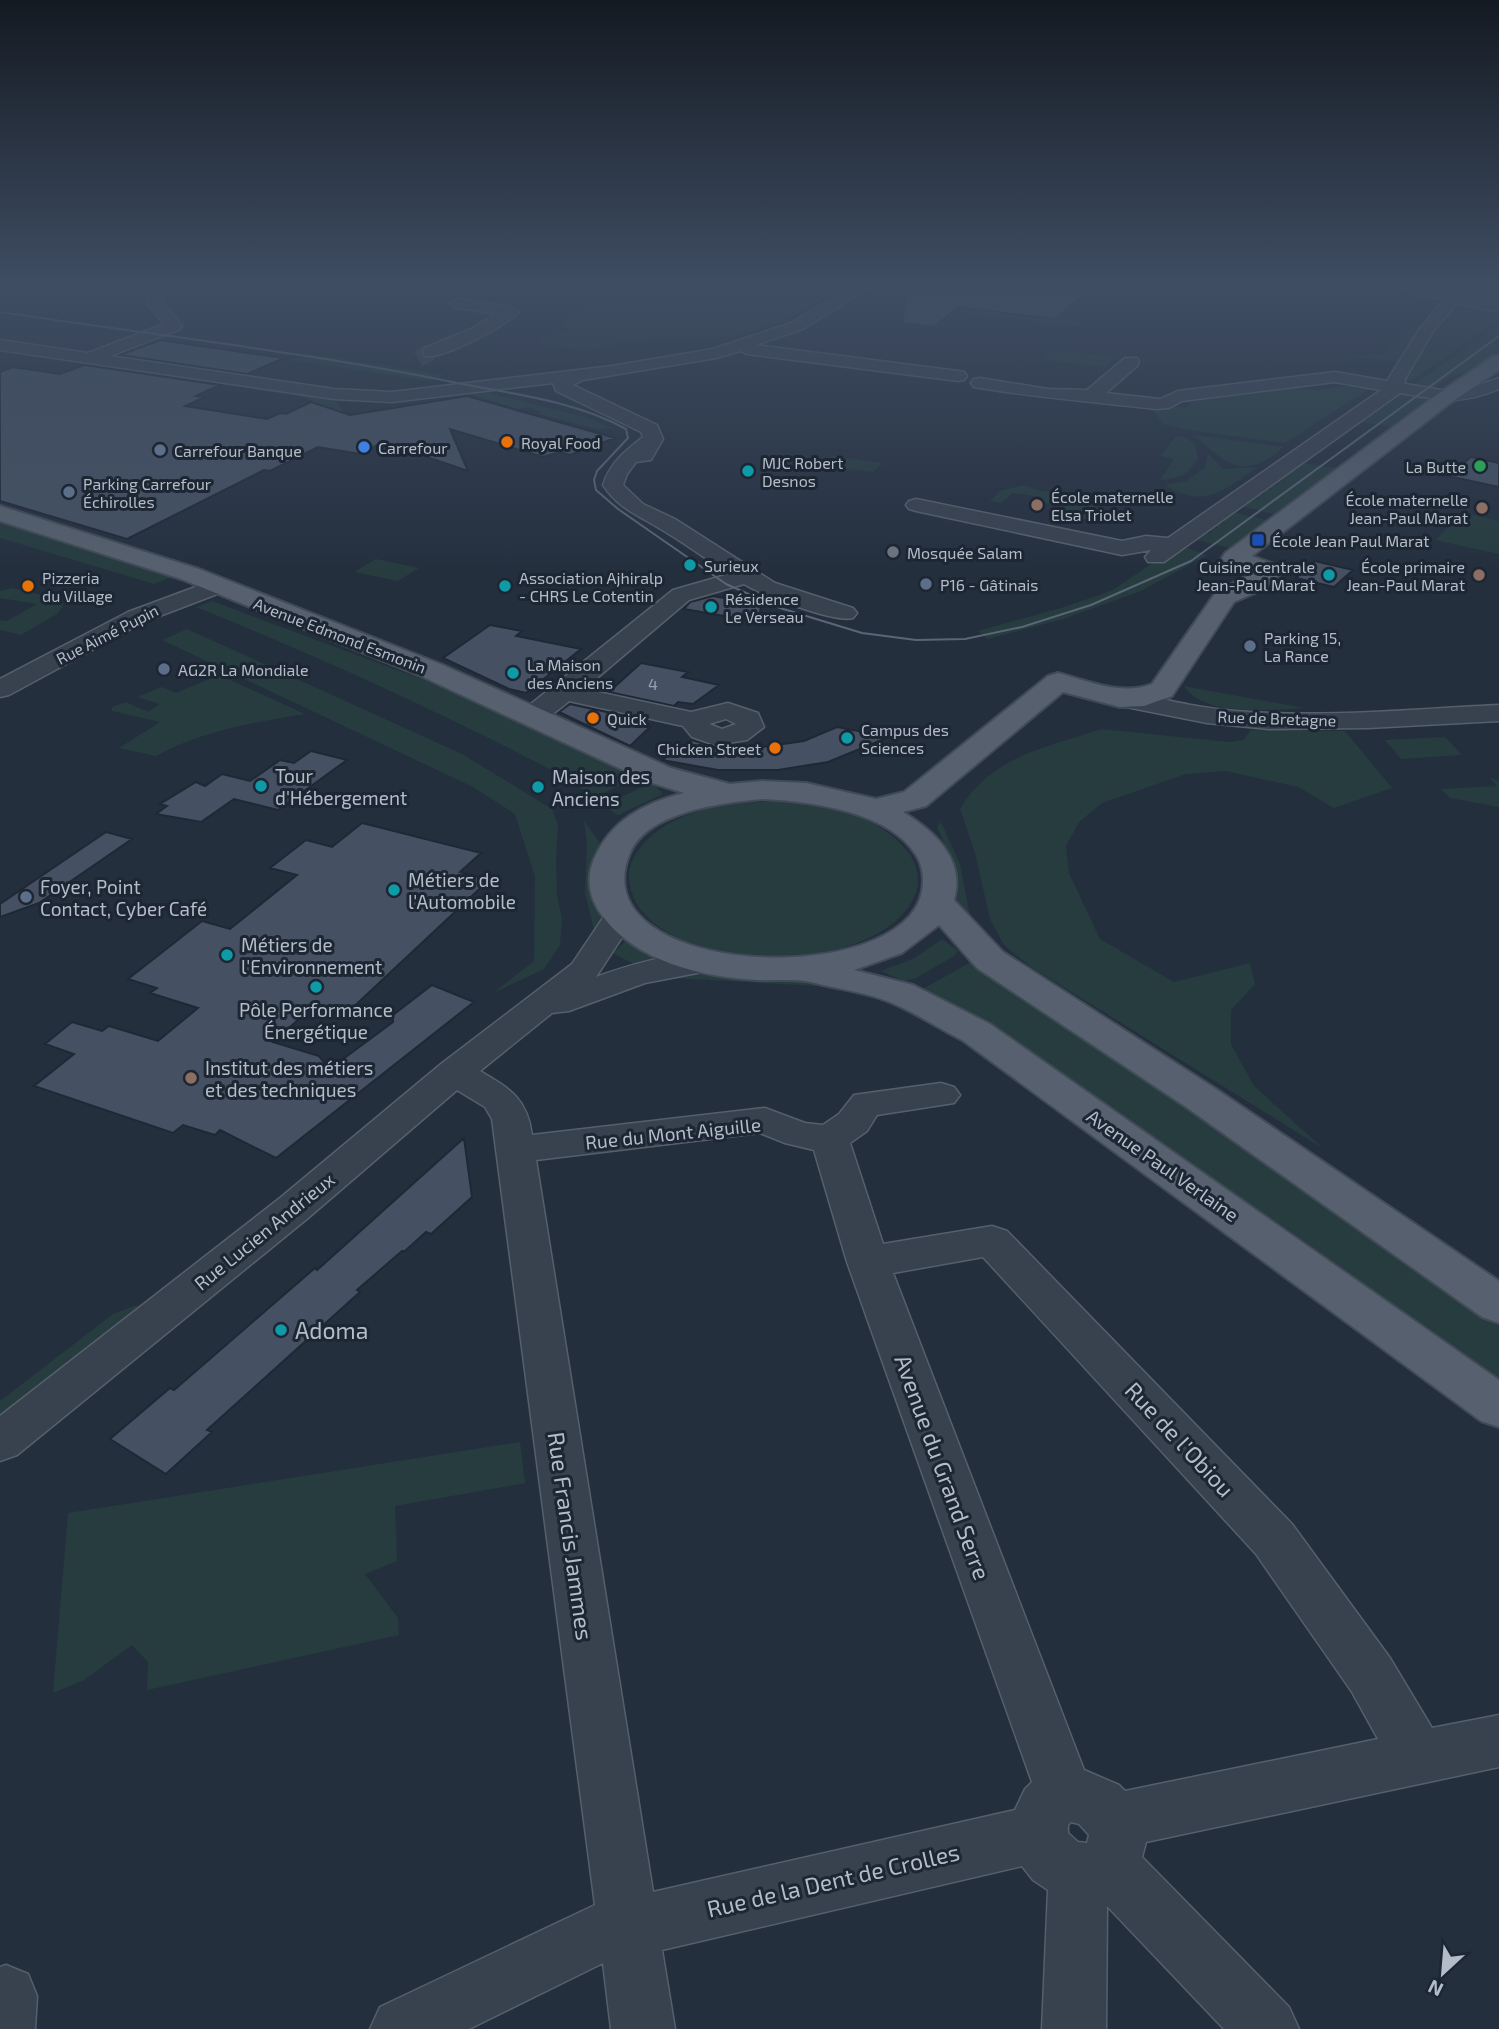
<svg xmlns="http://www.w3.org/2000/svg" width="1499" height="2029" font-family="'Exo 2',sans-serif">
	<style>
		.green { fill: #263c3f }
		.building { fill: #455162; stroke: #1f2835; stroke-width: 2 }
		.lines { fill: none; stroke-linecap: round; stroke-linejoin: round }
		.minor-tunnel { stroke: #3a4453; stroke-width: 17; stroke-dasharray: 17 9; stroke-linecap: butt }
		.minor-casing { stroke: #565f6c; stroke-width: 3 }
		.major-casing { stroke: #414a57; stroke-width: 4 }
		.minor { fill: #38414e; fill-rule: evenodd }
		.major { fill: #56606e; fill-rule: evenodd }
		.tram { stroke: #5a6575; stroke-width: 2 }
		.rail { stroke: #5a6575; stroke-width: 2.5; stroke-dasharray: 3.5 3.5; stroke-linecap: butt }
		.food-dot { fill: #e8710a; stroke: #1d2633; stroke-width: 2.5 }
		.shop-dot { fill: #3f7fe0; stroke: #1d2633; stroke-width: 2.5 }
		.service-dot { fill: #5c6f8a; stroke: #1d2633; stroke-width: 2.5 }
		.leisure-dot { fill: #2e9e5b; stroke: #1d2633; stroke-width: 2.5 }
		.culture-dot { fill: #0f9aa8; stroke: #1d2633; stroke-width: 2.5 }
		.education-dot { fill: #8d6e63; stroke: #1d2633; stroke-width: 2.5 }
		.transit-dot { fill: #1a4fb4; stroke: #1d2633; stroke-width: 2.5 }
		.worship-dot { fill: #6b7280; stroke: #1d2633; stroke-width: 2.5 }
		.labels { text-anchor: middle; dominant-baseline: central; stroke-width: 6; stroke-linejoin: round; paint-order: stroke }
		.far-poi-label { font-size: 16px; fill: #b4bcc9; stroke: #1d2633; text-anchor: start }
		.far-street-label { font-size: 16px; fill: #b4bcc9; stroke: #1d2633 }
		.number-label { font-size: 16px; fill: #98a1af }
		.poi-label { font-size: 19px; fill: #b4bcc9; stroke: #1d2633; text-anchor: start }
		.street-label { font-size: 19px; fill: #b4bcc9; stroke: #1d2633 }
		.near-poi-label { font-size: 23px; fill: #b4bcc9; stroke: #1d2633; text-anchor: start }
		.near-street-label { font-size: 23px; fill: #b4bcc9; stroke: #1d2633 }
	</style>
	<rect width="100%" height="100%" fill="#242f3e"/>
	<!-- green -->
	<path class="green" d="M 617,288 L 840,288 L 784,321 L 736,337 L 693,337 L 621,343 L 585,351 L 536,343 L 559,332 L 572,329 L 557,326 L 563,325 L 566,317 L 613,293 Z
		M 910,301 L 1082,322 L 1077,326 L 904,305 Z
		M 1499,303 L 1499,319 L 1411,381 L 1401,381 L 1412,361 L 1420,356 L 1451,312 L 1460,308 L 1490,310 Z
		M 1423,320 L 1399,362 L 1341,356 L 1382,354 Z
		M 1499,325 L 1499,350 L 1466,372 L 1449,377 L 1433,389 L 1403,384 L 1414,384 Z
		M 1051,349 L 1116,357 L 1105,367 L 1041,359 Z
		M 306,353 L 445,375 L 432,381 L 291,360 Z
		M 189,376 L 333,399 L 345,413 L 311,402 L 312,401 L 305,397 L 173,377 Z
		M 1359,384 L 1371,388 L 1285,443 L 1188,430 L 1163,424 L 1153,410 L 1172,406 L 1185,408 L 1192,402 L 1288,388 L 1319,390 Z
		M 485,392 L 589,418 L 613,428 L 596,429 L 540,414 L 542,412 L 526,407 L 518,409 L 466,393 Z
		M 1393,392 L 1431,399 L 1393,427 L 1351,421 L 1371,418 L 1368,415 L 1376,414 L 1373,411 L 1380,411 L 1378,408 L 1386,407 L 1382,404 L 1395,400 L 1388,395 Z
		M 1194,435 L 1284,447 C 1244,481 1228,466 1194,435 Z
		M 1183,436 L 1194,444 L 1198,457 C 1190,475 1178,478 1160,480 L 1174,459 L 1161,456 L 1175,437 Z
		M 1208,454 L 1224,469 L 1258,467 C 1224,490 1205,510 1165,485 L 1186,481 L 1205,468 Z
		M 832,456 L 882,463 L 873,472 L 823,466 Z
		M 1294,462 L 1338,468 L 1274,514 L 1240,506 L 1249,499 L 1259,499 L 1256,495 L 1265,494 L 1263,490 L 1272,489 L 1268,486 L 1278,485 L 1275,481 L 1284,481 L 1281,477 L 1290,476 L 1283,470 Z
		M 1024,485 L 1041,491 L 1069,493 L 1076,501 L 1092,504 L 1100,509 L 1085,512 L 1090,518 L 1074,521 L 1056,517 L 1064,506 L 1039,502 L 1042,497 L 1012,493 L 1002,503 L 990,501 L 1000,491 Z
		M 1232,512 L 1267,520 L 1230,548 L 1187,538 L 1192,534 L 1212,533 L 1209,529 L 1218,528 L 1215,524 L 1225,523 L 1222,519 Z
		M 1463,513 L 1499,521 L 1499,554 L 1435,540 Z
		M 0,518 L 175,576 L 154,584 L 0,538 Z
		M 1180,545 L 1207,555 L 1141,591 L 1063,619 L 988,639 L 978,631 L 1064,607 L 1111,591 Z
		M 376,559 L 419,568 L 398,581 L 354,572 Z
		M 13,588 L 62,600 L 63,606 L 57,614 L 21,635 L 0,630 L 0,620 L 7,621 L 37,604 L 0,598 L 0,591 Z
		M 212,601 L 448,689 L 636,777 L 594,798 L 572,781 C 450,716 324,659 196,607 Z
		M 187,629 L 462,754 L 552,809 L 558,825 L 556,860 L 557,895 L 562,919 L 560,945 L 544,969 L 493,993 L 534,961 L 535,877 L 515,814 L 473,787 L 162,640 Z
		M 219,675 L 305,714 C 254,722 201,731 156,756 L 119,748 L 160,722 L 112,711 L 112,707 L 126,702 L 148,712 L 160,704 L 137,697 L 162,687 L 176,693 Z
		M 1184,686 L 1304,708 C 1273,710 1202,717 1184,686 Z
		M 1101,729 L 1229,742 L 1243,740 L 1251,730 L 1345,731 L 1392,788 L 1334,808 L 1298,787 L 1225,771 L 1186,774 L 1102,803 L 1079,822 L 1066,846 L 1069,873 L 1100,939 L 1174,982 L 1250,963 L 1255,984 L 1231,1010 L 1231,1044 L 1254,1086 L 1324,1149 L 1031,967 L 1004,945 L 990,919 L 975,853 L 960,809 C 991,756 1046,748 1101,729 Z
		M 1445,737 L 1462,755 L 1401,759 L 1385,740 Z
		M 1490,778 L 1499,781 L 1499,807 L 1450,798 L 1441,789 L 1497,786 Z
		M 652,783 L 663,794 L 618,815 L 603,805 Z
		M 779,801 C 824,805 878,813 908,852 C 916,862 921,879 916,892 C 886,976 680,976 637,904 C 628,888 625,870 636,854 C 665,808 730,803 779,801 Z
		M 584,821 L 600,843 C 584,873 595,899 605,928 L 590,941 L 594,930 L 585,893 L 587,844 Z
		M 941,822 L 960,864 L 972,927 L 957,910 L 952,860 L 937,827 Z
		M 629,938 L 667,957 L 637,966 L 613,953 Z
		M 942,939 L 958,951 L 954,956 L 916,978 L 904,981 L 881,971 L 915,958 Z
		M 973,961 L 1337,1210 L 1499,1326 L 1499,1380 C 1378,1293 1256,1207 1132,1123 C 1064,1077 997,1025 921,990 Z
		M 685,970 L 746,979 L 829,979 L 835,987 L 671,978 L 663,973 Z
		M 137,1305 L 140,1308 L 0,1424 L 0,1401 L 113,1314 Z
		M 520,1442 L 525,1483 L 395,1506 L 397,1561 L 365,1574 L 398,1618 L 399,1635 L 147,1690 L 148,1662 L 132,1645 L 84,1680 L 53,1693 L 68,1513 Z"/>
	<!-- building -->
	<path class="building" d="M 905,288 L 1091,288 L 1055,319 L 958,307 L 934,327 L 903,323 Z
		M 160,340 L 241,352 L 284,358 L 247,374 L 120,355 Z
		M 85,365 L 220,385 L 196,396 L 205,397 L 185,406 L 267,419 L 280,413 L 286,414 L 311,402 L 350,415 L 467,396 L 615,438 L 570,455 L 560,452 L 543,457 L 450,429 L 468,471 L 383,442 L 360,454 L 318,447 L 270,471 L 264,470 L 127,539 L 0,501 L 0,372 L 13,367 L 60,374 Z
		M 1471,457 L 1499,463 L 1499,487 L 1448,476 Z
		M 1315,561 L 1353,570 L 1334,587 L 1296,578 Z
		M 713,596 L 761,605 L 759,622 L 684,609 L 690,602 Z
		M 490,625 L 522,631 L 516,636 L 581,649 L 526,693 L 509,689 L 443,658 Z
		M 641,663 L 688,672 L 682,677 L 719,685 L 693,704 L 678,702 L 674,706 L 609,692 Z
		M 570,704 L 634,718 L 625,720 L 650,727 L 630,746 L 559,712 Z
		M 837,727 L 889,737 L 828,762 L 778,770 L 718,770 L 662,760 L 692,740 L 714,747 L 762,747 L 804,741 Z
		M 311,751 L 347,760 L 278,810 L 234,799 L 201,822 L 156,814 L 167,806 L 160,804 L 196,782 L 205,786 L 222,774 L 250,781 L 280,760 L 294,763 Z
		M 362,823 L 481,853 L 460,872 L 489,880 L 347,1013 L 316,1004 L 273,1042 L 319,1056 L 326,1065 L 331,1061 L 339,1062 L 393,1022 L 393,1015 L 432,985 L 474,1002 L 276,1158 L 220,1130 L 215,1135 L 183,1125 L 173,1133 L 34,1086 L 74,1054 L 45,1044 L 72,1022 L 102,1031 L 109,1026 L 158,1041 L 198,1008 L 150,993 L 157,988 L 128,979 L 202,921 L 230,929 L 297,875 L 270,868 L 306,840 L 332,847 Z
		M 106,832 L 132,839 L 39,903 L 0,917 L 0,904 Z
		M 464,1138 L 472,1197 L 431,1234 L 426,1232 L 405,1251 L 402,1251 L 357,1290 L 360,1292 L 207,1430 L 212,1432 L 166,1474 L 110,1439 L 170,1388 L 174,1390 L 315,1268 L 317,1270 Z"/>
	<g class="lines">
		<!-- minor-tunnel -->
		<path class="minor-tunnel" d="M 418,359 L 431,352"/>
		<!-- minor casing -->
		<g class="minor-casing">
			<path id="minor" d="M 850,288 L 868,288 L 803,329 L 756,345 L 958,371 L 964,372 L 967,376 L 964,380 L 958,381 L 747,354 L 740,351 L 716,358 L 583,380 L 573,385 L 657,425 L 663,439 L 651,460 L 636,462 L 627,474 L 623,485 L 643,504 L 675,519 L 775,583 L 853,608 L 857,613 L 853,618 C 834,623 762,595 744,584 L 689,600 L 584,689 L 691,712 L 728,703 L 758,713 L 764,727 L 747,740 L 715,745 L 692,737 L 683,726 L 569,701 C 555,713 539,726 520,722 L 516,716 L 673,590 L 729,574 C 706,559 683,542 659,528 C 637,515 617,507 603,485 C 610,463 625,451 643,437 L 641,432 L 556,391 L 553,383 L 392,402 L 334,399 L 0,350 L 0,340 L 88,353 L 164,324 L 149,305 L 147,297 L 155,292 L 160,294 L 164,304 L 182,326 L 180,329 L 110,356 L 334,389 L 392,392 L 612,366 L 713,349 L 791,323 ZM 726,719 L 736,724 L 722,729 L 709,724 Z
				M 1403,288 L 1432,288 L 1499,302 L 1499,310 L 1495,311 L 1456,304 L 1432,333 L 1405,379 L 1405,384 L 1448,391 L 1466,390 L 1499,378 L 1499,389 C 1458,406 1441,400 1400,393 L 1164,562 L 1148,562 L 1145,557 L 1151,550 L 1122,555 L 916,511 L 909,509 L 906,505 L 909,501 L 916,499 L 1122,541 L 1146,536 L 1168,538 L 1381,390 L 1335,382 L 1182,401 L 1169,408 L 1156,409 C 1097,402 1039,398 980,388 L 974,387 L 971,383 L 974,379 L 980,378 L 1048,389 L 1087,390 L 1125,358 L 1137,358 L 1139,362 L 1137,366 L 1106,393 L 1160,399 L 1178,391 L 1335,372 L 1387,381 L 1419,330 L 1444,300 L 1405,291 Z
				M 458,299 L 511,307 L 519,312 C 507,325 442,360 425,356 L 423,352 L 425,348 L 471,329 L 496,314 L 453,307 L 450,304 L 453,301 Z
				M 217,579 L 225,581 L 229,586 L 225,591 L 144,622 L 9,695 L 0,697 L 0,679 L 128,612 Z
				M 1120,690 C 1158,698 1197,708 1236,711 C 1323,718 1412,709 1499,705 L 1499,721 L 1368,728 L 1269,729 L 1207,723 L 1111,704 L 1107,698 L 1111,692 Z
				M 620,906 L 631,909 L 636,916 L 596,977 C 626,966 688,947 718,955 L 723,962 L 718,969 L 645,983 L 569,1011 L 552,1013 L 480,1071 C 510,1089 527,1098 532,1135 L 765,1108 L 805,1123 L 823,1125 L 839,1114 L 854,1095 L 941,1083 L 954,1087 L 960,1095 L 954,1103 L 877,1115 L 867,1131 L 850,1143 L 883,1244 L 992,1226 L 1007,1231 L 1292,1524 L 1390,1658 L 1432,1728 L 1499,1715 L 1499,1767 L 1146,1842 L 1142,1857 L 1289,2007 L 1299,2029 L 1224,2029 L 1107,1906 L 1106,2029 L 1042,2029 L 1048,1890 L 1033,1880 L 1022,1866 L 662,1950 L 675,2029 L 611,2029 L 603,1963 L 469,2029 L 370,2029 L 380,2007 L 595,1905 L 492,1119 L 485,1107 L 457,1090 L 308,1218 L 17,1455 L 0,1461 L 0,1416 L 280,1198 L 441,1064 L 572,964 L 609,909 ZM 760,1133 L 785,1143 L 814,1150 L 847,1262 L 1032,1782 L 1025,1789 L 1015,1810 L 653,1892 L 536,1160 ZM 983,1257 L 1256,1554 L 1352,1692 L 1378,1739 L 1125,1791 L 1119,1785 L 1084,1770 L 893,1273 ZM 1071,1822 L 1079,1824 L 1089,1835 L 1087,1843 L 1078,1842 L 1068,1833 L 1068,1825 Z
				M 6,1965 L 28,1974 L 37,1996 L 35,2029 L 0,2029 L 0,1967 Z"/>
		</g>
		<!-- major casing -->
		<g class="major-casing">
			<path id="major" d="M 1499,355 L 1499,370 L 1449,404 L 1252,556 L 1274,564 L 1280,574 L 1264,589 L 1234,602 L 1172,696 L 1144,706 L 1120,707 L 1063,692 L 926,806 L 903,812 C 934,831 966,859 954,900 L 1003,952 L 1216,1089 L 1499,1281 L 1499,1323 L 1482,1317 L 1186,1107 L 977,968 L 939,925 L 902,953 L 854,970 L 913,985 L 990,1024 L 1499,1380 L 1499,1427 L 1481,1421 L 962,1040 C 938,1028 913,1011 887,1001 C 864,992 838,989 815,983 C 796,978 777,981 757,980 C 703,977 638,962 604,918 C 590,901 585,880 594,859 C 611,820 644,803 684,793 L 649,782 L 423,677 L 181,579 L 0,521 L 0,506 L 199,569 L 443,665 L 671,768 L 730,784 L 762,781 L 806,783 L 876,799 L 904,792 L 1048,676 L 1058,673 C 1089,681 1121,696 1152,684 L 1216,592 L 1253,573 L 1225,563 L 1222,558 L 1225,553 L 1435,396 L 1492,357 ZM 762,799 C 808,801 889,811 916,855 C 923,866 924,879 922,891 C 904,991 578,978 630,853 C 648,811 723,803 762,799 Z"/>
		</g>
		<!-- minor -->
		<use href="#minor" class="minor"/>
		<!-- major -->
		<use href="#major" class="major"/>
		<!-- tram -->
		<path class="tram" d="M 0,312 C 153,335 306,352 457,383 C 514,394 575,401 626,429 L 628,438 L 597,471 L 594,480 L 596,490 L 618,509 L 726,584 L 780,608 L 862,633 L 916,640 L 965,639 L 1022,627 L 1091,605 L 1191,561 L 1499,336"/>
		<!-- rail -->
		<path class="rail" d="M 1453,288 L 1499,299"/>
	</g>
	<!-- sky -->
	<linearGradient id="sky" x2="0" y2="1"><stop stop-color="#141a22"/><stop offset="0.5" stop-color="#3f4d63"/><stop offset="1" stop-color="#3f4d63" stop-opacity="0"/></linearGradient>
	<rect width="1499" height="572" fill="url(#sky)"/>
	<!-- markers -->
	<g class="food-dot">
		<circle cx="507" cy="442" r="7"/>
		<circle cx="28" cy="586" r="7"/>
		<circle cx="593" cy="718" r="7"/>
		<circle cx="775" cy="748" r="7"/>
	</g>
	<circle class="shop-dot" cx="364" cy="447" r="7"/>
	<g class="service-dot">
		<circle cx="160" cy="450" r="7"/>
		<circle cx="69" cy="492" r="7"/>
		<circle cx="926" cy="584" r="7"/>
		<circle cx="1250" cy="646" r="7"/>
		<circle cx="164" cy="669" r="7"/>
		<circle cx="26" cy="897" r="7"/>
	</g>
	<circle class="leisure-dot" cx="1480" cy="466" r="7"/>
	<g class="culture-dot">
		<circle cx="748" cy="471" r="7"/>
		<circle cx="690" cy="565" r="7"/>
		<circle cx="1329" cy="575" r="7"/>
		<circle cx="505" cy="586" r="7"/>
		<circle cx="711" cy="607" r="7"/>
		<circle cx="513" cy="673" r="7"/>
		<circle cx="847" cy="738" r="7"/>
		<circle cx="261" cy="786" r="7"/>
		<circle cx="538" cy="787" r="7"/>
		<circle cx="394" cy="890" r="7"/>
		<circle cx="227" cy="955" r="7"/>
		<circle cx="316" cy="987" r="7"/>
		<circle cx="281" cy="1330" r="7"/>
	</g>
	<g class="education-dot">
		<circle cx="1037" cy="505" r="7"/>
		<circle cx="1482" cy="508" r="7"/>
		<circle cx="1479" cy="575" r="7"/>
		<circle cx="191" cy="1078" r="7"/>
	</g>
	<rect class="transit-dot" x="1251" y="533" width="14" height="14" rx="3.5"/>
	<circle class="worship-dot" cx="893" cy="552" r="7"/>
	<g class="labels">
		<!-- far-poi labels -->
		<g class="far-poi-label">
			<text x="521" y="442">Royal Food</text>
			<text x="378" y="447">Carrefour</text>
			<text x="174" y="450">Carrefour Banque</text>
			<text x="762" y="462">MJC Robert<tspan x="762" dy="18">Desnos</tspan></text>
			<text x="1466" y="466" text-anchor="end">La Butte</text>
			<text x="83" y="483">Parking Carrefour<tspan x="83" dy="18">Échirolles</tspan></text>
			<text x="1051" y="496">École maternelle<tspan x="1051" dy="18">Elsa Triolet</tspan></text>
			<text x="1468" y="499" text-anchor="end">École maternelle<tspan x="1468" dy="18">Jean-Paul Marat</tspan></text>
			<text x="1272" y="540">École Jean Paul Marat</text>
			<text x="907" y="552">Mosquée Salam</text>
			<text x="704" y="565">Surieux</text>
			<text x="1315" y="566" text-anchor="end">Cuisine centrale<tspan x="1315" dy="18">Jean-Paul Marat</tspan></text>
			<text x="1465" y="566" text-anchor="end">École primaire<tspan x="1465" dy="18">Jean-Paul Marat</tspan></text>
			<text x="42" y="577">Pizzeria<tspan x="42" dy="18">du Village</tspan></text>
			<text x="519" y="577">Association Ajhiralp<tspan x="519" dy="18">- CHRS Le Cotentin</tspan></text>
			<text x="940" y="584">P16 - Gâtinais</text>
			<text x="725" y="598">Résidence<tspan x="725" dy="18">Le Verseau</tspan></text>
			<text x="1264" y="637">Parking 15,<tspan x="1264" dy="18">La Rance</tspan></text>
			<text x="527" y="664">La Maison<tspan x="527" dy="18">des Anciens</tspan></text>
			<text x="178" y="669">AG2R La Mondiale</text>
			<text x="607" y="718">Quick</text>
			<text x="861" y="729">Campus des<tspan x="861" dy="18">Sciences</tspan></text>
			<text x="761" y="748" text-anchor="end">Chicken Street</text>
		</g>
		<!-- far-street labels -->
		<g class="far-street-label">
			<text transform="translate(107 634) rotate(-27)">Rue Aimé Pupin</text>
			<text transform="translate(340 635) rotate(21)">Avenue Edmond Esmonin</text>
			<text transform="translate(1277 718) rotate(2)">Rue de Bretagne</text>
		</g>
		<!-- number labels -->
		<g class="number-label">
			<text x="653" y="683">4</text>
		</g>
		<!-- poi labels -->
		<g class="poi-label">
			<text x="275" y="775">Tour<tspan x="275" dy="22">d'Hébergement</tspan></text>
			<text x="552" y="776">Maison des<tspan x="552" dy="22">Anciens</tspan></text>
			<text x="408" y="879">Métiers de<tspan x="408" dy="22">l'Automobile</tspan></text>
			<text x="40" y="886">Foyer, Point<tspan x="40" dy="22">Contact, Cyber Café</tspan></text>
			<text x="241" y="944">Métiers de<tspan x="241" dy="22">l'Environnement</tspan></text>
			<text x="316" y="1009" text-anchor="middle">Pôle Performance<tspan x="316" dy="22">Énergétique</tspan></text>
			<text x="205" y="1067">Institut des métiers<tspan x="205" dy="22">et des techniques</tspan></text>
		</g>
		<!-- street labels -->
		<g class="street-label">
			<text transform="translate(673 1133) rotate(-6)">Rue du Mont Aiguille</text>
			<text transform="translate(1163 1165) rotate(35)">Avenue Paul Verlaine</text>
			<text transform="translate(264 1231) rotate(-39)">Rue Lucien Andrieux</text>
		</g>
		<!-- near-poi labels -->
		<g class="near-poi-label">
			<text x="295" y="1330">Adoma</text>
		</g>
		<!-- near-street labels -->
		<g class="near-street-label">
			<text transform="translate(1180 1439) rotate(47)">Rue de l'Obiou</text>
			<text transform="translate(943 1467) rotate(70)">Avenue du Grand Serre</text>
			<text transform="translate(571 1536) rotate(82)">Rue Francis Jammes</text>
			<text transform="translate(833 1880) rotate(-13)">Rue de la Dent de Crolles</text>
		</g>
	</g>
	<!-- north arrow -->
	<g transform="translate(1443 1973) rotate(206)" stroke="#1d2633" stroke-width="5" paint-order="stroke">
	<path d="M0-5L12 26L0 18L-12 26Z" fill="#b4bcc9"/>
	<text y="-10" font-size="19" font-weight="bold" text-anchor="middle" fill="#b4bcc9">N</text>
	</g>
</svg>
